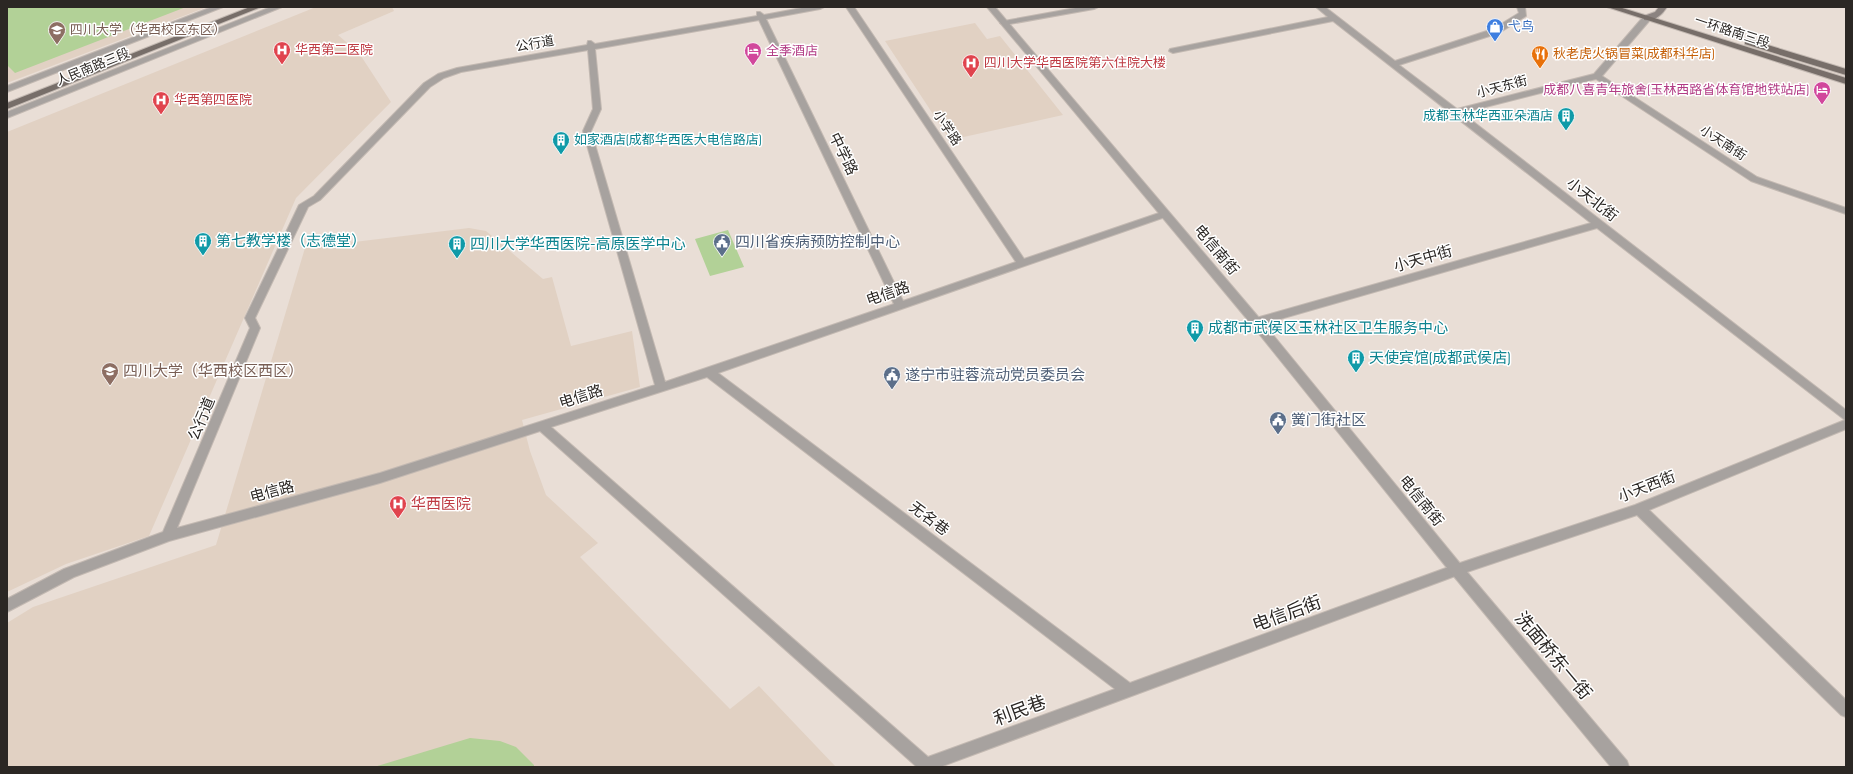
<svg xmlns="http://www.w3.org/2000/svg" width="1853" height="774" font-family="'Sofia Sans Condensed','Noto Sans SC',sans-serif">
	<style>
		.built { fill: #e1d1c3 }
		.green { fill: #b2d197 }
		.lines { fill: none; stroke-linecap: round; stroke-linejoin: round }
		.minor-casing { stroke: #c3b9b2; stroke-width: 2 }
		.tertiary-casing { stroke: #c3b9b2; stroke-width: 2 }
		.secondary-casing { stroke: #c3b9b2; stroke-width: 2 }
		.primary-casing { stroke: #c3b9b2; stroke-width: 2 }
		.minor { fill: #a7a29f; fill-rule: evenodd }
		.tertiary { fill: #a7a29f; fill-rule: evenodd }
		.secondary { fill: #8b8380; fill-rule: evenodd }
		.primary { fill: #776e69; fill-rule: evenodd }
		.labels { text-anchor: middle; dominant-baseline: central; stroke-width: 3; stroke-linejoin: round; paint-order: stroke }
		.far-shop-label { font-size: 13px; fill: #366cbe; stroke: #fff; text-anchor: start }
		.far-education-label { font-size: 13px; fill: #785e54; stroke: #fff; text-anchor: start }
		.far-street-label { font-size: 13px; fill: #2b2724; stroke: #fff }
		.far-health-label { font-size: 13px; fill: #be3a42; stroke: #fff; text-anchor: start }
		.far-hotel-label { font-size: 13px; fill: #b23c85; stroke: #fff; text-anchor: start }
		.far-food-label { font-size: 13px; fill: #c56008; stroke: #fff; text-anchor: start }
		.far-culture-label { font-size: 13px; fill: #0d838f; stroke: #fff; text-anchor: end }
		.street-label { font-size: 15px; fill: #2b2724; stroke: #fff }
		.culture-label { font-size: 15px; fill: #0d838f; stroke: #fff; text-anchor: start }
		.service-label { font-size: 15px; fill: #4e5e75; stroke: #fff; text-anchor: start }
		.education-label { font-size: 15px; fill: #785e54; stroke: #fff; text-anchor: start }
		.health-label { font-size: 15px; fill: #be3a42; stroke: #fff; text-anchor: start }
		.near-street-label { font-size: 18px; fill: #2b2724; stroke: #fff }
	</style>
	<rect width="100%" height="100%" fill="#e9ded6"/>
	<!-- built -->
	<path class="built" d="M 7,7 L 207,7 L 7,83 Z
		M 316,7 L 392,7 L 394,11 L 338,35 L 359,53 L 391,102 L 296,198 L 149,536 L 66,564 L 7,592 L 7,132 Z
		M 975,23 L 987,39 L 1000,36 L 1063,115 L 950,140 L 885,41 Z
		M 469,228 L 486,231 L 543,279 L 552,277 L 571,346 L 632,331 L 640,387 L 522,420 L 530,451 L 546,495 L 598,543 L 580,557 L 730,709 L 759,686 L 836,767 L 7,767 L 7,623 L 33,607 L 216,545 L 305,248 Z"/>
	<!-- green -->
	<path class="green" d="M 7,7 L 186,7 L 15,73 L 7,65 Z
		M 728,230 L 744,267 L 710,276 L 695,239 Z
		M 470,738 L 500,741 L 516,747 L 534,765 L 534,767 L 374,767 Z"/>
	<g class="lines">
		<!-- minor casing -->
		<g class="minor-casing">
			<path id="minor" d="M 807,7 L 824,7 L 820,9 L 766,19 L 903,301 L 1016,262 L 846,7 L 854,7 L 1024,259 L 1162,212 L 1165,211 L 1170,214 L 1168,216 L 718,373 L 1130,683 L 1457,564 L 1635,505 L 1845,420 L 1597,228 L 1256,326 L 1251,322 L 1256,318 L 1591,223 L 1333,21 L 1173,53 L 1169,51 L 1170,49 L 1328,17 L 1316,7 L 1325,7 L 1395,61 L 1493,29 L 1519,13 L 1517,7 L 1525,7 L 1526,16 L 1499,33 L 1399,65 L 1457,109 L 1594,74 L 1644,16 L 1650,16 L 1650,20 L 1602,76 L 1757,177 L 1846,208 L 1846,214 L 1751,181 L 1596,79 L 1462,113 L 1846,410 L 1846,429 L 1649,510 L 1846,700 L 1846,717 L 1841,715 L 1637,515 L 1458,575 L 940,767 L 917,767 L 540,431 L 380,483 L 169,541 L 74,577 L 7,612 L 7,599 L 64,569 L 163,532 L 250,328 L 245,318 L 299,205 L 314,196 L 424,83 L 438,74 L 457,68 L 587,45 L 588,41 L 591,41 L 595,44 L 757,16 L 757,12 L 760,12 L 764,15 ZM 759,20 L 894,304 L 665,382 L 591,131 L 601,109 L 595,49 ZM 588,50 L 593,109 L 583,131 L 655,385 L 380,473 L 177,528 L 260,328 L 255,318 L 308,207 L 320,200 L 430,87 L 444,78 L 461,72 ZM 707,377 L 1115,689 L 928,757 L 551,427 Z
				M 1081,7 L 1098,7 L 1094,9 L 1004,25 L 1000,23 L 1004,21 Z"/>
		</g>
		<!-- tertiary casing -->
		<g class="tertiary-casing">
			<path id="tertiary" d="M 212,7 L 223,7 L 7,92 L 7,86 Z
				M 271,7 L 282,7 L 7,118 L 7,112 Z
				M 987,7 L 995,7 L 1260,319 L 1462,566 L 1627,761 L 1629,767 L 1611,767 L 1452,574 L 1252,325 Z"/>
		</g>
		<!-- secondary casing -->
		<g class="secondary-casing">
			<path id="secondary" d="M 1659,7 L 1667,7 C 1662,15 1654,22 1644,20 L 1644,16 L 1655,12 Z"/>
		</g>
		<!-- primary casing -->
		<g class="primary-casing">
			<path id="primary" d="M 250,7 L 261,7 L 7,109 L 7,103 Z
				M 1607,7 L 1619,7 L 1846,78 L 1846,84 Z
				M 1748,39 L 1846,69 L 1846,75 L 1745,44 L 1745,40 Z"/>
		</g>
		<!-- minor -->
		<use href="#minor" class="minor"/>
		<!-- tertiary -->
		<use href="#tertiary" class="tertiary"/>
		<!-- secondary -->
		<use href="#secondary" class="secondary"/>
		<!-- primary -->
		<use href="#primary" class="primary"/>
	</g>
	<!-- icons -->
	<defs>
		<g id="shop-pin" transform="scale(0.9)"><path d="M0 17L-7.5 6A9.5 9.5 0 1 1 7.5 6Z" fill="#3f7fe0" stroke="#fff"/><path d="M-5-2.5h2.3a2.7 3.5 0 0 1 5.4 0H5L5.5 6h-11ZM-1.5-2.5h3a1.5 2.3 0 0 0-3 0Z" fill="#fff"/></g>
		<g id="university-pin" transform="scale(0.9)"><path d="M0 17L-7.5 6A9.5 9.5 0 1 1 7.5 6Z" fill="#8d6e63" stroke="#fff"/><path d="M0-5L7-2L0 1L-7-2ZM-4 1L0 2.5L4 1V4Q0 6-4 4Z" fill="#fff"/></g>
		<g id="hospital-pin" transform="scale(0.9)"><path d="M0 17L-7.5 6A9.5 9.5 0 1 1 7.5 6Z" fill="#e0444e" stroke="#fff"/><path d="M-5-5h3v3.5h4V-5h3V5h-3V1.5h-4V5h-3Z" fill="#fff"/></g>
		<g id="hotel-pin" transform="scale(0.9)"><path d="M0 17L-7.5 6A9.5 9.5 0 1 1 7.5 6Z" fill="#d1479c" stroke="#fff"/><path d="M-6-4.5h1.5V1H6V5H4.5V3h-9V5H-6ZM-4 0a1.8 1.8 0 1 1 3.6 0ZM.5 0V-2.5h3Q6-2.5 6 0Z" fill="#fff"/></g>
		<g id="restaurant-pin" transform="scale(0.9)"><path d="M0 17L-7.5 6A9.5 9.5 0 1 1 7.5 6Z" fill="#e8710a" stroke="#fff"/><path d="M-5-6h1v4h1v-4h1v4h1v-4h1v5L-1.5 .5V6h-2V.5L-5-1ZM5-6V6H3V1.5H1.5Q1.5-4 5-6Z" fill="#fff"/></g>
		<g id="building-pin" transform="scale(0.9)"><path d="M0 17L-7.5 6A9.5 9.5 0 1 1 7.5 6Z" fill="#0f9aa8" stroke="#fff"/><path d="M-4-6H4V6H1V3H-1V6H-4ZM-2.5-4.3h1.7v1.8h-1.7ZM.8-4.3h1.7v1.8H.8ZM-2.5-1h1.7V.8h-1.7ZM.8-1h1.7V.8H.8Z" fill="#fff"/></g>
		<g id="civic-pin" transform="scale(0.9)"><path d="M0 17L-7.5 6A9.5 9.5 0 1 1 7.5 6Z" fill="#5c6f8a" stroke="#fff"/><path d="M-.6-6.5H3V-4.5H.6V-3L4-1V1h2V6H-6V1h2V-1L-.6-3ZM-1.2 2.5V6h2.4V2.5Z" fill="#fff"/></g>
	</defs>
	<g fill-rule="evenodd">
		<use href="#shop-pin" x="1495" y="27"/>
		<use href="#university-pin" x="57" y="30"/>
		<use href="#hospital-pin" x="282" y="50"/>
		<use href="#hotel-pin" x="753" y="51"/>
		<use href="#restaurant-pin" x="1540" y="54"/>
		<use href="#hospital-pin" x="971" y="63"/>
		<use href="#hotel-pin" x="1822" y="90"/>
		<use href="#hospital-pin" x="161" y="100"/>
		<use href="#building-pin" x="1566" y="116"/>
		<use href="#building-pin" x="561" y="140"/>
		<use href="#building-pin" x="203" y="241"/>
		<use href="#civic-pin" x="722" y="242"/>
		<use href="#building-pin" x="457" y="244"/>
		<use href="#building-pin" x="1195" y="328"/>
		<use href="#building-pin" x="1356" y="358"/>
		<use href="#university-pin" x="110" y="371"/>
		<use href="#civic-pin" x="892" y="375"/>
		<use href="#civic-pin" x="1278" y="420"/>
		<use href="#hospital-pin" x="398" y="504"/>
	</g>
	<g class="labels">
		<!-- far-shop labels -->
		<g class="far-shop-label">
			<text x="1508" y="27">弋鸟</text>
		</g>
		<!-- far-education labels -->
		<g class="far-education-label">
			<text x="70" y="30">四川大学（华西校区东区）</text>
		</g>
		<!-- far-street labels -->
		<g class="far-street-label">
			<text transform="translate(1732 32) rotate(18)">一环路南三段</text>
			<text transform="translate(535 44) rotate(-10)">公行道</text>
			<text transform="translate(93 67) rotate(-22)">人民南路三段</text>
			<text transform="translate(1502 87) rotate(-15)">小天东街</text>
			<text transform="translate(947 128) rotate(56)">小学路</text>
			<text transform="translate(1723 143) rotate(33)">小天南街</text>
		</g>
		<!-- far-health labels -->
		<g class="far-health-label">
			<text x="295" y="50">华西第二医院</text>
			<text x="984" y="63">四川大学华西医院第六住院大楼</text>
			<text x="174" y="100">华西第四医院</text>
		</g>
		<!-- far-hotel labels -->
		<g class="far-hotel-label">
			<text x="766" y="51">全季酒店</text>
			<text x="1809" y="90" text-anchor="end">成都八喜青年旅舍(玉林西路省体育馆地铁站店)</text>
		</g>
		<!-- far-food labels -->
		<g class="far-food-label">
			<text x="1553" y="54">秋老虎火锅冒菜(成都科华店)</text>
		</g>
		<!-- far-culture labels -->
		<g class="far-culture-label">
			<text x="1553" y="116">成都玉林华西亚朵酒店</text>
			<text x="574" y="140" text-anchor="start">如家酒店(成都华西医大电信路店)</text>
		</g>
		<!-- street labels -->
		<g class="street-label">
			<text transform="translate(843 154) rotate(64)">中学路</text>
			<text transform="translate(1592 200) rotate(38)">小天北街</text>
			<text transform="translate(1216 250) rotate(50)">电信南街</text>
			<text transform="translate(1423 259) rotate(-16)">小天中街</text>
			<text transform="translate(888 294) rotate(-19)">电信路</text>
			<text transform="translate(581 397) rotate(-18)">电信路</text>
			<text transform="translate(202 419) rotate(-67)">公行道</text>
			<text transform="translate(1647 487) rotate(-21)">小天西街</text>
			<text transform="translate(272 492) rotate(-15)">电信路</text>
			<text transform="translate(1421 501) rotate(51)">电信南街</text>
			<text transform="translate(929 519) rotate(37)">无名巷</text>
		</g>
		<!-- culture labels -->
		<g class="culture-label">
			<text x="216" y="241">第七教学楼（志德堂）</text>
			<text x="470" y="244">四川大学华西医院-高原医学中心</text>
			<text x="1208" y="328">成都市武侯区玉林社区卫生服务中心</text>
			<text x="1369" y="358">天使宾馆(成都武侯店)</text>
		</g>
		<!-- service labels -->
		<g class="service-label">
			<text x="735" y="242">四川省疾病预防控制中心</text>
			<text x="905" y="375">遂宁市驻蓉流动党员委员会</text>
			<text x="1291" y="420">黉门街社区</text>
		</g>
		<!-- education labels -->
		<g class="education-label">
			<text x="123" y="371">四川大学（华西校区西区）</text>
		</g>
		<!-- health labels -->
		<g class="health-label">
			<text x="411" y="504">华西医院</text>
		</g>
		<!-- near-street labels -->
		<g class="near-street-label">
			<text transform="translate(1287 614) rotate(-20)">电信后街</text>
			<text transform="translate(1553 656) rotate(50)">洗面桥东一街</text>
			<text transform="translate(1020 711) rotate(-20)">利民巷</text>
		</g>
	</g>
	<!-- border -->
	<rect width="1853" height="774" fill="none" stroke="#2b2724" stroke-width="16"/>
</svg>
